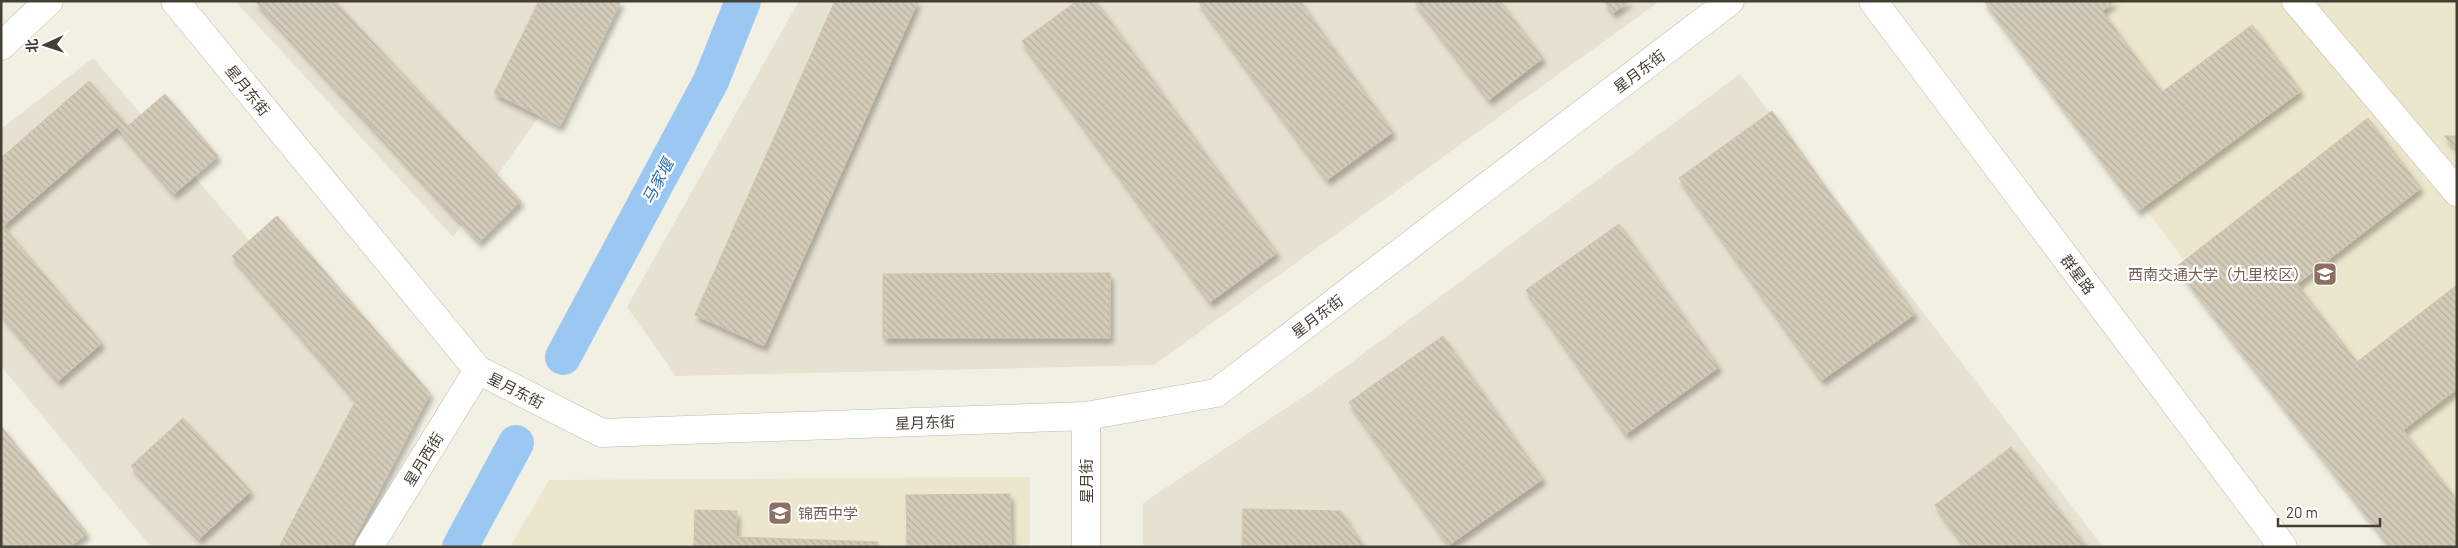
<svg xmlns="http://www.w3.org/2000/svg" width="2458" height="548" font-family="Barlow,'Noto Sans SC',sans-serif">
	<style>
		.residential { fill: #e7e1d1 }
		.education { fill: #ece6cc }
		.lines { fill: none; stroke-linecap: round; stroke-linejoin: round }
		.canal { stroke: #9bc8f3; stroke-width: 36 }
		.building { fill: url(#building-back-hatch); stroke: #cfc4ab; filter: url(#shadow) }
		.minor-casing { stroke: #c1baa8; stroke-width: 29 }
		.minor { stroke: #fff; stroke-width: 28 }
		.labels { text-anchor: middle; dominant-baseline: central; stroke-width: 4.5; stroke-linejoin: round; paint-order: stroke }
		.street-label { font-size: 15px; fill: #443f33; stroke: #fff }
		.education-label { font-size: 15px; fill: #785e54; stroke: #fff; text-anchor: end }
		.water-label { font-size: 16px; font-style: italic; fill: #286eb4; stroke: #fff }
	</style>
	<defs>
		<pattern id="building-back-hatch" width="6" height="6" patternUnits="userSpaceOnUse" patternTransform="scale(1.25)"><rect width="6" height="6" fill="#d4cbb8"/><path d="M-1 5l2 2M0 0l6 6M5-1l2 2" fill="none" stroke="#b7af9f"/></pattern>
		<filter id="shadow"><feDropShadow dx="3" dy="5.5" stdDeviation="2.5" flood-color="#0004"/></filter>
	</defs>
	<rect width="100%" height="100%" fill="#f2efe3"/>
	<!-- residential -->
	<path class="residential" d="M 235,1 L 616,1 L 610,17 L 453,237 Z
		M 799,1 L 1660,1 L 1154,365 L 676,376 L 627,307 Z
		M 93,58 L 390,405 L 308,547 L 151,547 L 1,366 L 1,129 Z
		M 1740,74 L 2103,547 L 1143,547 L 1143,503 L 1321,385 Z"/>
	<!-- education -->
	<path class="education" d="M 1991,1 L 2457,1 L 2457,547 L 2397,547 Z
		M 1030,477 L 1030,547 L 510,547 L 549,480 Z"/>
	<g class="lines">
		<!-- canal -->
		<path class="canal" d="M 563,357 L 711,81 L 743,1
			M 460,547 L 516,443"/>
	</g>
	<!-- building -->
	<path class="building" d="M 255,1 L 335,1 L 521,201 L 479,242 Z
		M 539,1 L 621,1 L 560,126 L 494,93 Z
		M 835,1 L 918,1 L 764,346 L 695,315 Z
		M 1077,1 L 1096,1 L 1277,253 L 1210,302 L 1022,41 Z
		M 1198,1 L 1300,1 L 1393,132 L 1327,180 Z
		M 1414,1 L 1500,1 L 1543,58 L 1489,100 Z
		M 1604,1 L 1629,1 L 1613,13 Z
		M 1984,1 L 2115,1 L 2102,11 L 2162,92 L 2252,25 L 2301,91 L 2138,211 Z
		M 89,81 L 128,126 L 165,94 L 218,156 L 174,194 L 117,127 L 3,226 L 102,343 L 58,381 L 1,314 L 1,158 Z
		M 1772,111 L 1915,314 L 1822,380 L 1679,178 Z
		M 2368,118 L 2421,188 L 2297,284 L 2357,362 L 2457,285 L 2457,389 L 2403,430 L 2457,500 L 2457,547 L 2390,547 L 2176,267 Z
		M 2444,136 L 2457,136 L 2457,150 Z
		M 277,216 L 430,393 L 350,547 L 279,547 L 356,400 L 232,256 Z
		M 1619,224 L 1719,367 L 1626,434 L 1526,290 Z
		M 1110,273 L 1110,338 L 883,338 L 883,274 Z
		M 1443,336 L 1543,479 L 1449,545 L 1349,402 Z
		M 183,418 L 251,491 L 199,539 L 131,466 Z
		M 1,426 L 87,533 L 70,547 L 1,547 Z
		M 2011,447 L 2087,547 L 1966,547 L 1935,505 Z
		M 1010,494 L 1011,547 L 907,547 L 906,495 Z
		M 1243,509 L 1341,511 L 1364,547 L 1242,547 Z
		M 695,510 L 737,511 L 736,537 L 878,542 L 878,547 L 694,547 Z"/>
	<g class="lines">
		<!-- minor casing -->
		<g class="minor-casing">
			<path id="minor" d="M 175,1 L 478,370 L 602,433 L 1086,416 L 1216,393 L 1730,1
				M 1873,1 L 2283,547
				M 2296,1 L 2457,192
				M 1,46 L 49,1
				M 1086,416 L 1086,547
				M 369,547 L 478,370"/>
		</g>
		<!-- minor -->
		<use href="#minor" class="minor"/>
	</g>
	<!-- icons -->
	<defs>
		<g id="university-square" transform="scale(1.25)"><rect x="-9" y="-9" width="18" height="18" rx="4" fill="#8d6e63" stroke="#fff"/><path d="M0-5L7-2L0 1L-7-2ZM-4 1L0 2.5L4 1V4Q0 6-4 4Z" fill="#fff"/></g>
		<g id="school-square" transform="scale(1.25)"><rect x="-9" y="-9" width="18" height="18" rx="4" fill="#8d6e63" stroke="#fff"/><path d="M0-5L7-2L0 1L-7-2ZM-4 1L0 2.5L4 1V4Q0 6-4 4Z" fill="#fff"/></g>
	</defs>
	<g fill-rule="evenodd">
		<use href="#university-square" x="2325" y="274"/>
		<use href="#school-square" x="780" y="513"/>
	</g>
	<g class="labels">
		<!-- street labels -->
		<g class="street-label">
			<text transform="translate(1639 71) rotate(-37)">星月东街</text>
			<text transform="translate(248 90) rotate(51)">星月东街</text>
			<text transform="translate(2078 274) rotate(53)">群星路</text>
			<text transform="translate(1317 316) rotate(-37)">星月东街</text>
			<text transform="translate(516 390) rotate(27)">星月东街</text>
			<text transform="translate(925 422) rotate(-2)">星月东街</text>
			<text transform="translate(423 459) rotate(-58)">星月西街</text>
			<text transform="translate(1086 481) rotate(-90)">星月街</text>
		</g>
		<!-- education labels -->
		<g class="education-label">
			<text x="2308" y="274">西南交通大学（九里校区）</text>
			<text x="798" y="513" text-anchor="start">锦西中学</text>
		</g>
		<!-- water labels -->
		<g class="water-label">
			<text transform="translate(657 181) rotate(-62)">马家堰</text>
		</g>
	</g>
	<!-- border -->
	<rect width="2458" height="548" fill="none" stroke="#443f33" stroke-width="5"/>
	<!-- north arrow -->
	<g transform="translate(45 45) rotate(267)" stroke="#ffffff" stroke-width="4" paint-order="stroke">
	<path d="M0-4L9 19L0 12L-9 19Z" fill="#443f33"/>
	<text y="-8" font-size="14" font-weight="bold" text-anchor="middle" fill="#443f33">北</text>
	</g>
	<!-- scale -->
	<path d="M2278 518v8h102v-8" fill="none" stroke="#443f33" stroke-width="2.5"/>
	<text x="2286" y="518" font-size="15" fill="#443f33" stroke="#ffffff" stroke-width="4" paint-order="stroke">20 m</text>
</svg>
